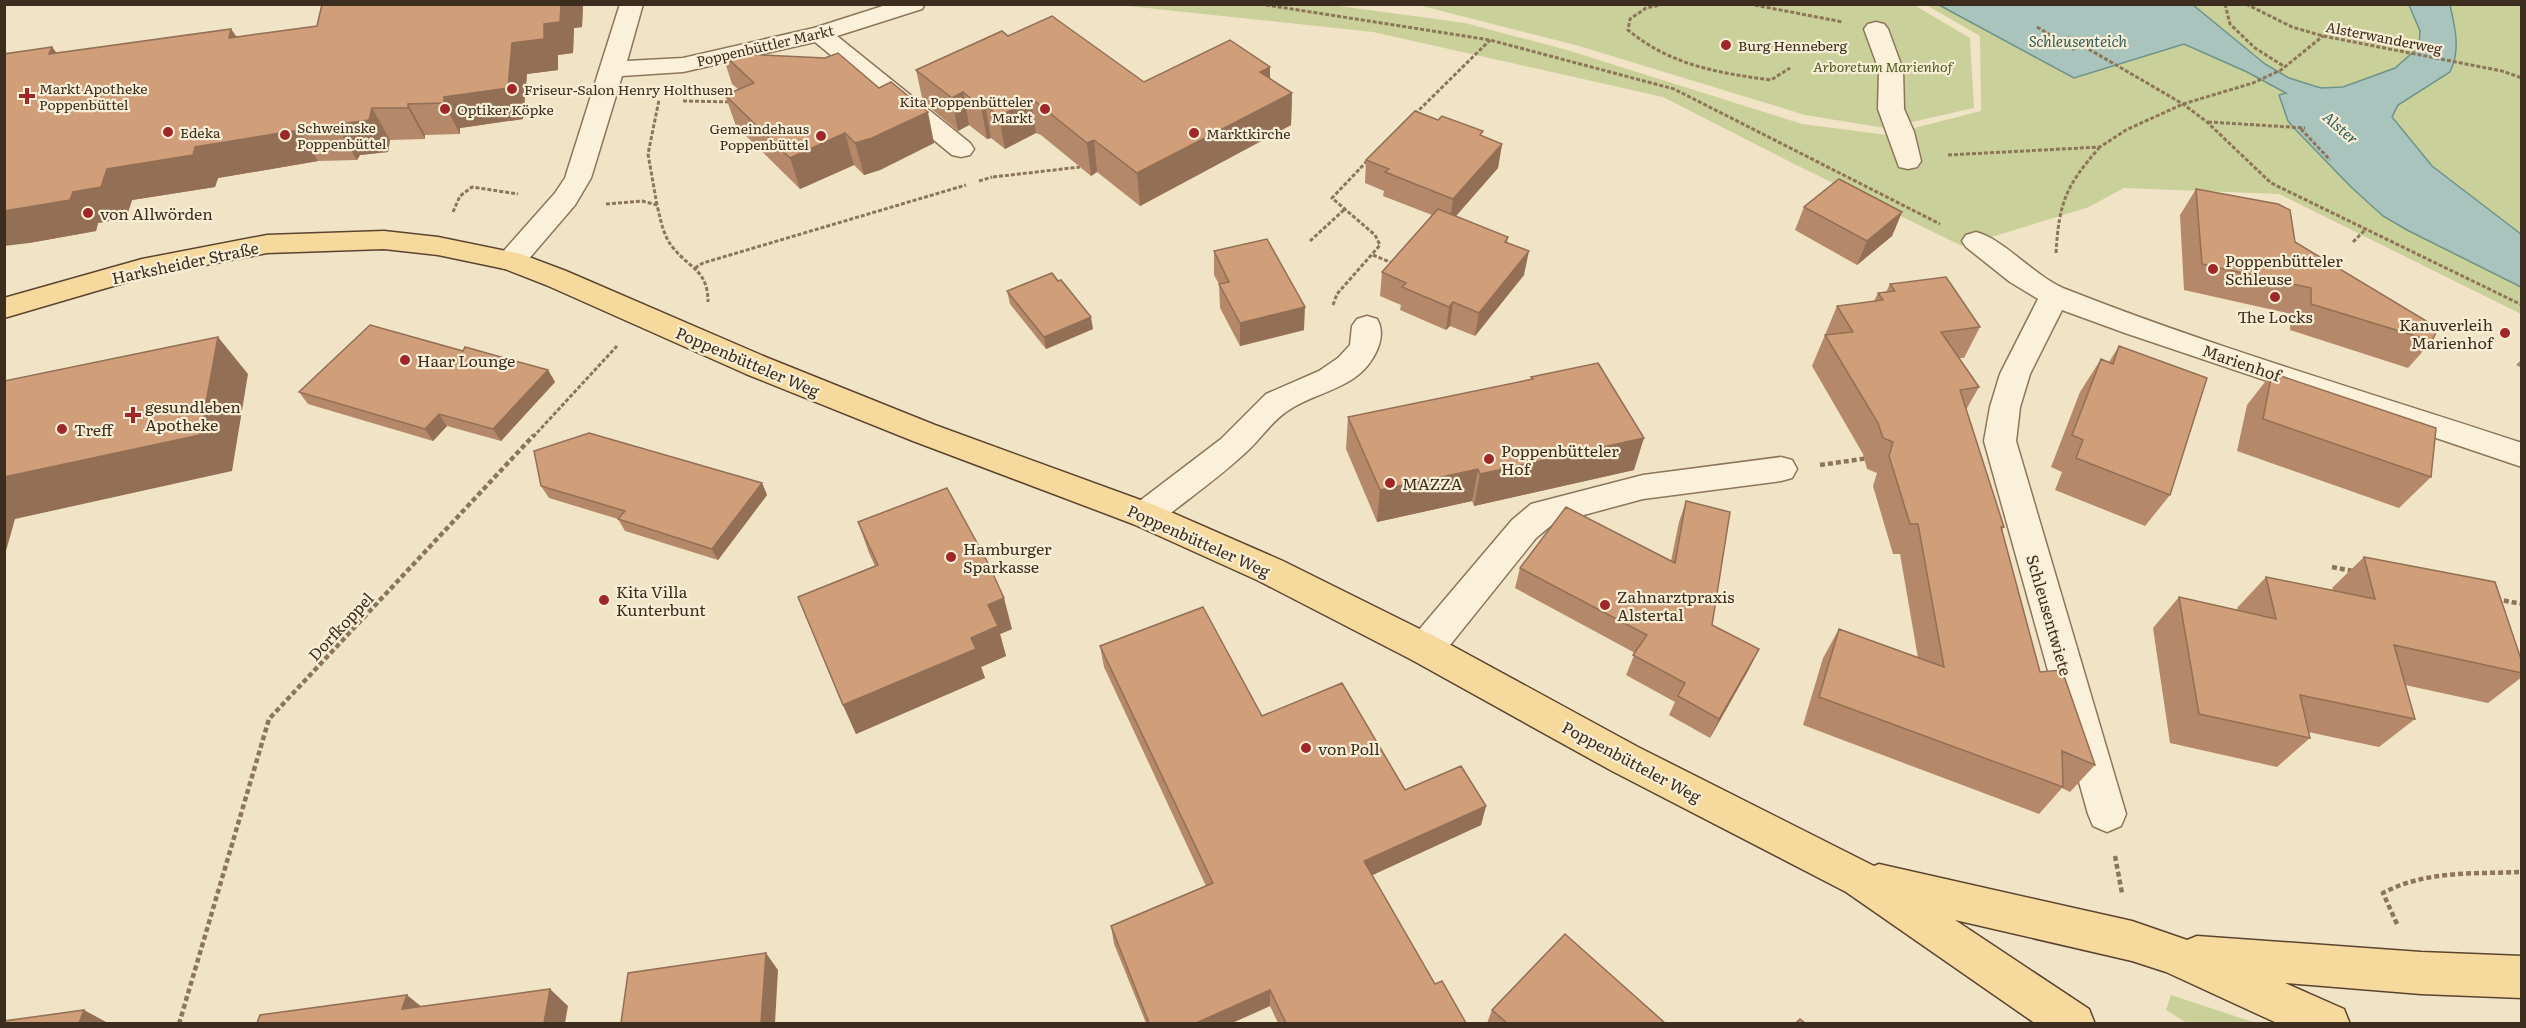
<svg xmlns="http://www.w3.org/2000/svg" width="2526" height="1028" font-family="Literata,serif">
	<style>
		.green { fill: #c9d099 }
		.water { fill: #a8c4bc; stroke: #6d938a; stroke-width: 1.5 }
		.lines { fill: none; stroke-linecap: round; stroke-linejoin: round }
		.minor-casing { stroke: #8d755a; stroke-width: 3 }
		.major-casing { stroke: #5b432f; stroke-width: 3 }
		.path-far1 { stroke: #8d755a; stroke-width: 3; stroke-dasharray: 4 2; stroke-linecap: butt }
		.path { stroke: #8d755a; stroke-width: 4.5; stroke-dasharray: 5 3; stroke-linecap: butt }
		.minor { fill: #fbf1da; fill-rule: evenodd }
		.major { fill: #f5d99d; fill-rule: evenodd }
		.wall { fill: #b48869 }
		.shaded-wall { fill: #926f55 }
		.building { fill: #d19e7a; stroke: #926f55; stroke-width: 1.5 }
		.poi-dot { fill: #a02728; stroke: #f8eed6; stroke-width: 2 }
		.labels { text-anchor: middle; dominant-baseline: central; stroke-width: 4.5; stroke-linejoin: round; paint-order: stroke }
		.far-street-label { font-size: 14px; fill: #3d2d1f; stroke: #f8eed6 }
		.far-poi-label { font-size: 14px; fill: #3d2d1f; stroke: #f8eed6; text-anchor: start }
		.far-park-label { font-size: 14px; font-style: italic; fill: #4d5a24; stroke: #f8eed6 }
		.far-water-label { font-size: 15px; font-style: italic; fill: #2e5d5a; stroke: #f8eed6 }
		.poi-label { font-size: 16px; fill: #3d2d1f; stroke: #f8eed6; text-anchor: start }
		.street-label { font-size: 16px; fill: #3d2d1f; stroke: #f8eed6 }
	</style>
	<rect width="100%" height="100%" fill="#f1e4c6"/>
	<!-- green -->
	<path class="green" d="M 1119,5 L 1332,5 L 1465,23 L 1567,50 L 1802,124 L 1887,135 L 1981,111 L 1980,36 L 1926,5 L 2521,5 L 2521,314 L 2279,194 L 2124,188 L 2089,207 L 1962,246 L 1792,163 L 1663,97 L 1373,32 Z
		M 1418,5 L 1914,5 L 1970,38 L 1974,108 L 1885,128 L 1805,115 L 1579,46 Z
		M 2171,995 L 2256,1023 L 2187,1023 L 2166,1010 Z"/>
	<!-- water -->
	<path class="water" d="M 1939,5 L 2193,5 L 2265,64 L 2289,78 L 2321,88 L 2343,87 L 2395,68 L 2419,47 L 2420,31 L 2409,5 L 2450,5 C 2455,27 2461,50 2450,72 L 2398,105 L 2392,117 L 2432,166 L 2521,234 L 2521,287 L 2407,230 L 2383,216 L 2351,187 L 2294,128 L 2288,121 L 2279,95 L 2286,93 L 2247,72 L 2184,44 L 2074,78 Z"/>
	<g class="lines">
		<!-- minor casing -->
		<g class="minor-casing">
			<path id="minor" d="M 620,4 L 643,4 L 627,61 L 683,58 L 814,28 L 889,4 L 925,4 L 922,9 L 837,36 L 970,143 L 974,149 L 970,155 L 961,157 L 952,155 L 815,42 L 683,72 L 622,76 L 591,178 L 575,205 L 521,268 L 511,270 L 501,268 L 497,261 L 501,254 L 555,193 L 565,178 Z
				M 1876,22 L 1884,24 L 1888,29 L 1903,70 L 1904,109 L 1914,132 L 1921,161 L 1917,167 L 1908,169 L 1899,167 L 1878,109 L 1879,70 L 1864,29 L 1868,24 Z
				M 1976,232 C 2006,240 2035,278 2068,290 C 2215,348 2371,393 2522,443 L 2522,467 L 2125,333 L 2062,310 L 2030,374 L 2020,407 L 2016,441 L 2126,814 L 2121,826 L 2107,832 L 2093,826 L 2088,814 L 1984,441 L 1990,407 L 2000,374 L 2038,299 L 2010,282 L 1966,247 L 1962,241 L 1966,235 Z
				M 1367,316 L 1377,319 C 1386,334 1378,352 1368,365 C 1348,390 1314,393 1289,410 C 1271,421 1259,442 1243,455 C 1216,480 1185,501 1157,524 L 1145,528 L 1133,524 L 1128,515 L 1133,506 L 1221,439 L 1266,394 L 1319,371 L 1338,358 L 1350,345 L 1352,326 L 1357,319 Z
				M 1781,457 L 1792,460 L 1797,469 L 1792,478 L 1781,481 L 1643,499 L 1554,523 L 1536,538 L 1438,660 L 1425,664 L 1412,660 L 1407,649 L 1412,638 L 1512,520 L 1531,504 L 1643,475 Z"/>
		</g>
		<!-- major casing -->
		<g class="major-casing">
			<path id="major" d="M 384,231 L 438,237 L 521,254 L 566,271 L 768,358 L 935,425 L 1157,506 L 1283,561 L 1438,638 L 1638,747 L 1874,866 L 1879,864 L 2132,921 L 2187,940 L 2197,936 L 2421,952 L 2522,956 L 2522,998 L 2421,994 L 2285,983 L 2344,1009 L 2350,1024 L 2279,1024 L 2166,972 L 2132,961 L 1955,920 L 2089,1009 L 2095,1024 L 2036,1024 L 1846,892 L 1612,771 L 1412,660 L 1259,581 L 1133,524 L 913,441 L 746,374 L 546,285 L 505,269 L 438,255 L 384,249 L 267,253 L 144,277 L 4,318 L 4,298 L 142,259 L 267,235 Z"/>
		</g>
		<!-- path-far1 -->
		<path class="path-far1" d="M 1260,4 L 1490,40 L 1674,89 L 1940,224
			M 1664,4 L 1646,8 L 1630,19 L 1628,30 C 1670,65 1718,73 1771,80 L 1790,68
			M 1749,4 L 1843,22
			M 2225,4 L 2230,24 L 2255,48 L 2285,67
			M 2246,4 L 2292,27 L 2323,36 L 2502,71 L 2522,78
			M 2037,27 L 2073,49 L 2081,46
			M 2068,37 L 2183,104 L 2207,122 L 2271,183 L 2522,305
			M 683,101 L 733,102
			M 1415,114 L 1490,40
			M 2208,122 L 2305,128
			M 2301,129 L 2330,160
			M 1948,155 L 2100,147 L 2126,130 L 2183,104 L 2253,83 L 2281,70 L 2323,36
			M 993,177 L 1080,167
			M 979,181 L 992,177
			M 606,204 L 642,201 L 657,205 C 661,221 663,236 674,249 C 691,269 708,271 708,302
			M 657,205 L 648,154 L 659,100
			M 453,212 L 460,196 L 472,187 L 518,194
			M 1310,241 L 1346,208
			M 2353,242 L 2366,229
			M 2056,253 C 2059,202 2066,186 2099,148
			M 1373,255 L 1395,264
			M 695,268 L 703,263 L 966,185
			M 1333,305 L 1337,294 L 1380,245 L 1375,235 L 1332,198 L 1369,159
			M 533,437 L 617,346"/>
		<!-- path -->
		<path class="path" d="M 1820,465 L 1869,458
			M 2332,567 L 2353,571
			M 2496,599 L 2522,604
			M 2115,856 L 2122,893
			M 2397,924 L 2383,893 C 2426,870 2475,874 2522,872
			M 179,1024 L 269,719 L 534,435"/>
		<!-- minor -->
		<use href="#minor" class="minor"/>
		<!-- major -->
		<use href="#major" class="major"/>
	</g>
	<!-- wall -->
	<path class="wall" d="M 322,4 L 583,4 L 582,27 L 574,28 L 573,53 L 558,55 L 558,70 L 527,74 L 523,119 L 460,128 L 460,134 L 425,135 L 425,139 L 390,140 L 388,152 L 360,155 L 357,160 L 318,161 L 218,178 L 215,187 L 132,200 L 126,218 L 98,223 L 96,231 L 29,243 L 52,47 L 56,53 L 231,29 L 237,37 L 317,26 Z
		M 1008,36 L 1144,82 L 1270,79 L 1292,93 L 1291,125 L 1140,206 L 1097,172 L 1091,176 L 1041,135 L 1036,133 L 1005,149 L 991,138 L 987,139 L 969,125 L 958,131 L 923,102 L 916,70 Z
		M 722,53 L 934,143 L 880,170 L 864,175 L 854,165 L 800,189 L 736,126 L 725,95 L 738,89 L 732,84 Z
		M 1483,137 L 1502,144 L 1498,168 L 1455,216 L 1508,237 L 1507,243 L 1524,275 L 1475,336 L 1450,326 L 1446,330 L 1400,310 L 1401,305 L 1380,296 L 1382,272 L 1432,215 L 1383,196 L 1384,191 L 1365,183 L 1366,160 Z
		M 2196,189 L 2295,242 L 2432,341 L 2408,368 L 2290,330 L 2291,314 L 2184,290 L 2180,215 Z
		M 1804,207 L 1902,212 L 1892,236 L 1857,265 L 1795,230 Z
		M 1214,251 L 1304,330 L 1240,346 L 1220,308 L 1219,284 L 1214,275 Z
		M 1890,284 L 1980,327 L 1964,358 L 1959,358 L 1979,387 L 1966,410 L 2004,527 L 2002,530 L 2040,672 L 2095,765 L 2070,792 L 2062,788 L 2039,814 L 1803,725 L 1823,658 L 1839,629 L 1918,658 L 1900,554 L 1893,554 L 1873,486 L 1877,473 L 1867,469 L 1863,454 L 1812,366 L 1837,306 L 1874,301 L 1878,293 L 1886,292 Z
		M 1007,291 L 1093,329 L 1046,349 L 1010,304 Z
		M 2119,346 L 2170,495 L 2145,526 L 2055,490 L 2062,472 L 2051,467 L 2080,392 L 2101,359 L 2109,362 Z
		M 463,351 L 548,370 L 555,382 L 501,441 L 447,426 L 433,441 L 308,404 L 299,392 Z
		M 2522,359 L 2522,368 L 2516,365 Z
		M 2272,373 L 2431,477 L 2399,508 L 2237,451 L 2247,405 Z
		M 1531,377 L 1634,470 L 1474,506 L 1472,501 L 1377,522 L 1346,449 L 1348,417 L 1530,380 Z
		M 762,483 L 767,495 L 718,560 L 625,531 L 618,519 L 549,498 L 541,486 Z
		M 1686,501 L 1712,625 L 1759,649 L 1749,669 L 1710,738 L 1669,715 L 1675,702 L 1626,675 L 1635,653 L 1515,588 L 1520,568 L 1671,561 L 1679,522 Z
		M 858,522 L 1012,629 L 1000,634 L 1006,656 L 981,667 L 985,678 L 856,734 L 843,705 L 875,566 L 869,553 Z
		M 2364,557 L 2522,662 L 2522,677 L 2488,703 L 2405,685 L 2415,719 L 2379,747 L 2308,732 L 2310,738 L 2277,767 L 2170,743 L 2153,628 L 2179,597 L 2238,610 L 2237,608 L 2266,577 L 2333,590 L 2332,588 Z
		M 1100,646 L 1262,716 L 1405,790 L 1486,806 L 1481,825 L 1372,875 L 1435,984 L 1466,1023 L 1278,1023 L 1270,1006 L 1232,1023 L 1146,1023 L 1114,944 L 1111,926 L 1206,886 L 1104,667 Z
		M 1492,1010 L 1665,1023 L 1487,1023 Z"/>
	<!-- shaded-wall -->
	<path class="shaded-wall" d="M 561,4 L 583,4 L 582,27 L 574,28 L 573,53 L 558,55 L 558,70 L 527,74 L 523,119 L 460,128 L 460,134 L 444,103 L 444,97 L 512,43 L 544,24 Z
		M 231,29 L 251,60 L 229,38 Z
		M 52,47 L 76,78 L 49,54 Z
		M 1270,67 L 1270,99 L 1260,72 Z
		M 963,92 L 969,125 L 958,131 L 952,98 Z
		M 1292,93 L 1291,125 L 1140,206 L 1137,173 Z
		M 1031,101 L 1036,133 L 1005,149 L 999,116 Z
		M 408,104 L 425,135 L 425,139 L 408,108 Z
		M 985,105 L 991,138 L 987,139 L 981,107 Z
		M 372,108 L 390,140 L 388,152 L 360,155 L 357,160 L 338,129 L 341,124 Z
		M 928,112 L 934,143 L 880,170 L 864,175 L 855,143 Z
		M 299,130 L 318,161 L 218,178 L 215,187 L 132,200 L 126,218 L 98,223 L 96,231 L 29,243 L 4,246 L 4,211 L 73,192 L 107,169 L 195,147 Z
		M 845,133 L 854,165 L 800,189 L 790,158 Z
		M 1094,140 L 1097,172 L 1091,176 L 1087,143 Z
		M 1502,144 L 1498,168 L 1450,223 L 1453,199 Z
		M 1902,212 L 1892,236 L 1857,265 L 1867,241 Z
		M 1529,251 L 1524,275 L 1475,336 L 1479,313 Z
		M 1453,302 L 1450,326 L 1446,330 L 1449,307 Z
		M 1305,307 L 1304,330 L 1240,346 L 1240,323 Z
		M 1091,317 L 1093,329 L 1046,349 L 1044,337 Z
		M 218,337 L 248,374 L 232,471 L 15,519 L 4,558 L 4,477 Z
		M 548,370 L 555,382 L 501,441 L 493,429 Z
		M 439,414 L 447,426 L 433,441 L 425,429 Z
		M 1644,438 L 1634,470 L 1474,506 L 1480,474 Z
		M 1478,469 L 1472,501 L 1377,522 L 1380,490 Z
		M 762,483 L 767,495 L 718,560 L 712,549 Z
		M 1004,598 L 1012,629 L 1000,634 L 1006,656 L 981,667 L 985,678 L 856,734 L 843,705 L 971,638 L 988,605 Z
		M 1759,649 L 1749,669 L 1710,738 L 1719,719 Z
		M 1486,806 L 1481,825 L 1362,880 L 1364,861 Z
		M 766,953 L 778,970 L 775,1023 L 761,1023 Z
		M 550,989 L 568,1006 L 565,1023 L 544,1023 Z
		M 1270,990 L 1270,1006 L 1232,1023 L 1196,1023 Z
		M 407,995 L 428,1012 L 402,1009 Z
		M 84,1010 L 108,1023 L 79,1023 Z"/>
	<!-- building -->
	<path class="building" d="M 322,4 L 561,4 L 560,22 L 544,24 L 544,39 L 512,43 L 508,88 L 444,97 L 444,103 L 408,104 L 408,108 L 372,108 L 369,120 L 341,124 L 338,129 L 299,130 L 195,147 L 193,155 L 107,169 L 101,187 L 73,192 L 70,200 L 4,211 L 4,54 L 52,47 L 49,54 L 231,29 L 229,38 L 317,26 Z
		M 1052,16 L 1144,82 L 1230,40 L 1270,67 L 1260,72 L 1292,93 L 1137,173 L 1094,140 L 1087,143 L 1036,102 L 1031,101 L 999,116 L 985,105 L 981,107 L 963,92 L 952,98 L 916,70 L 1002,31 L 1008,36 Z
		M 722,53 L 825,58 L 838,53 L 879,88 L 891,82 L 928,112 L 872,138 L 855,143 L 845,133 L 790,158 L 725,95 L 754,83 Z
		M 1415,111 L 1438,120 L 1442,116 L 1483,131 L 1480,135 L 1502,144 L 1453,199 L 1385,172 L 1389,169 L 1366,160 Z
		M 1839,179 L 1902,212 L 1867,241 L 1804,207 Z
		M 2196,189 L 2278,204 L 2290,210 L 2295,242 L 2438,328 L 2432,341 L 2311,304 L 2311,288 L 2202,264 Z
		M 1438,209 L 1508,237 L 1505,242 L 1529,251 L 1479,313 L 1453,302 L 1449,307 L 1402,287 L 1406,283 L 1382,272 Z
		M 1267,239 L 1305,307 L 1240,323 L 1219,284 L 1229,282 L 1214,251 Z
		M 1052,273 L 1058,281 L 1061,280 L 1091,317 L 1044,337 L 1007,291 Z
		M 1946,277 L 1980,327 L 1941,332 L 1979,387 L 1960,390 L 2004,527 L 2001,527 L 2040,672 L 2062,670 L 2095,765 L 2062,751 L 2063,787 L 1819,697 L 1839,629 L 1944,667 L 1918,524 L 1910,524 L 1889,456 L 1893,442 L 1883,438 L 1878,423 L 1825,335 L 1853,332 L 1837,306 L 1883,300 L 1878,293 L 1895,291 L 1890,284 Z
		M 370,325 L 463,351 L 465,347 L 548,370 L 493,429 L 439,414 L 425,429 L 299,392 Z
		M 218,337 L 200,435 L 4,477 L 4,381 Z
		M 2119,346 L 2207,378 L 2170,495 L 2076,458 L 2083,440 L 2072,435 L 2101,359 L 2113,364 Z
		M 1598,363 L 1644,438 L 1480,474 L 1478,469 L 1380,490 L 1348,417 L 1533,379 L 1531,377 Z
		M 2272,373 L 2436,428 L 2431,477 L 2263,419 Z
		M 589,433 L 762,483 L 712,549 L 618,519 L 625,511 L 541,486 L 534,451 Z
		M 947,488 L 987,561 L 1004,598 L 988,605 L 998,626 L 971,638 L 976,649 L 843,705 L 798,597 L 878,565 L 858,522 Z
		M 1686,501 L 1730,512 L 1712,625 L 1759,649 L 1719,719 L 1678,696 L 1685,683 L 1633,655 L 1647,635 L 1520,568 L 1566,507 L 1675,563 Z
		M 2364,557 L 2495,582 L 2522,662 L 2522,673 L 2394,645 L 2415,719 L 2300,695 L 2310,738 L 2199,714 L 2179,597 L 2276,619 L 2266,577 L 2375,599 Z
		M 1203,607 L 1262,716 L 1342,683 L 1405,790 L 1461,766 L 1486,806 L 1364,861 L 1435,984 L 1442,981 L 1466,1023 L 1286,1023 L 1270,990 L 1196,1023 L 1149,1023 L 1111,926 L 1213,883 L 1100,646 Z
		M 1565,934 L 1665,1023 L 1507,1023 L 1492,1010 Z
		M 766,953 L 761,1023 L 621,1023 L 628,973 Z
		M 550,989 L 544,1023 L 257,1023 L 260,1015 L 407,995 L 402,1009 Z
		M 84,1010 L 79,1023 L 4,1023 L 4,1021 Z
		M 1800,1019 L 1805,1023 L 1796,1023 Z"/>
	<!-- markers -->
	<g class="poi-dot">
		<circle cx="1726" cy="45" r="6"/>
		<circle cx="512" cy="89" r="6"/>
		<path d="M24 87h6v6h6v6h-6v6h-6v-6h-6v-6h6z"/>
		<circle cx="445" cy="109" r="6"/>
		<circle cx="1045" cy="109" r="6"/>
		<circle cx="168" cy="132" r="6"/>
		<circle cx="1194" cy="133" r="6"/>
		<circle cx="285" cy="135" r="6"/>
		<circle cx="821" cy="136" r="6"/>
		<circle cx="88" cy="213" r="6"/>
		<circle cx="2213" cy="269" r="6"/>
		<circle cx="2275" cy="297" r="6"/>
		<circle cx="2505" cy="333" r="6"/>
		<circle cx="405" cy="360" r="6"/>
		<path d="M130 406h6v6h6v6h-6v6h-6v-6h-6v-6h6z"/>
		<circle cx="62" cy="429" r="6"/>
		<circle cx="1489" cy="459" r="6"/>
		<circle cx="1390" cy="483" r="6"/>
		<circle cx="951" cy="557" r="6"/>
		<circle cx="604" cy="600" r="6"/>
		<circle cx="1605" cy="605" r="6"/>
		<circle cx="1306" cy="748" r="6"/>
	</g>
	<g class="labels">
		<!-- far-street labels -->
		<g class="far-street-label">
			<text transform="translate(2384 37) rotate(11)">Alsterwanderweg</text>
			<text transform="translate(765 45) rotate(-13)">Poppenbüttler Markt</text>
		</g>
		<!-- far-poi labels -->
		<g class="far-poi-label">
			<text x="1738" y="45">Burg Henneberg</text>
			<text x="39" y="88">Markt Apotheke<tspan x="39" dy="16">Poppenbüttel</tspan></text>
			<text x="524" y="89">Friseur-Salon Henry Holthusen</text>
			<text x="1033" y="101" text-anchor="end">Kita Poppenbütteler<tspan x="1033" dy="16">Markt</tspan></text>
			<text x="457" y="109">Optiker Köpke</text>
			<text x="297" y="127">Schweinske<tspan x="297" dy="16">Poppenbüttel</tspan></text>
			<text x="809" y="128" text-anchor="end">Gemeindehaus<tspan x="809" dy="16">Poppenbüttel</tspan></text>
			<text x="180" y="132">Edeka</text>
			<text x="1206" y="133">Marktkirche</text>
		</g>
		<!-- far-park labels -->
		<g class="far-park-label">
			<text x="1883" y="66">Arboretum Marienhof</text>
		</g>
		<!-- far-water labels -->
		<g class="far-water-label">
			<text x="2078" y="40">Schleusenteich</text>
			<text transform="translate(2341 127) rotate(41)">Alster</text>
		</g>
		<!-- poi labels -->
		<g class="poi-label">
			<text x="100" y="213">von Allwörden</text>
			<text x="2225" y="260">Poppenbütteler<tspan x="2225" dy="18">Schleuse</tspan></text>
			<text x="2275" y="316" text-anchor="middle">The Locks</text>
			<text x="2493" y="324" text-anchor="end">Kanuverleih<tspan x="2493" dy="18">Marienhof</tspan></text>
			<text x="417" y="360">Haar Lounge</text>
			<text x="145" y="406">gesundleben<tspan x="145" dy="18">Apotheke</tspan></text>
			<text x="74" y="429">Treff</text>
			<text x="1501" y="450">Poppenbütteler<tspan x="1501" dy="18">Hof</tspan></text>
			<text x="1402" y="483">MAZZA</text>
			<text x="963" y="548">Hamburger<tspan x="963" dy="18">Sparkasse</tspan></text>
			<text x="616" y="591">Kita Villa<tspan x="616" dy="18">Kunterbunt</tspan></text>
			<text x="1617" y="596">Zahnarztpraxis<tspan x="1617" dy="18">Alstertal</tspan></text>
			<text x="1318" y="748">von Poll</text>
		</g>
		<!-- street labels -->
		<g class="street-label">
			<text transform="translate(185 262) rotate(-12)">Harksheider Straße</text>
			<text transform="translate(748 361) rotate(23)">Poppenbütteler Weg</text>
			<text transform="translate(2242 362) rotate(19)">Marienhof</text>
			<text transform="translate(1199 540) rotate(24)">Poppenbütteler Weg</text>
			<text transform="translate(2050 615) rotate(74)">Schleusentwiete</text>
			<text transform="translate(340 626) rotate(-47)">Dorfkoppel</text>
			<text transform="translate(1632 761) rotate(28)">Poppenbütteler Weg</text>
		</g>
	</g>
	<!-- border -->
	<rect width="2526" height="1028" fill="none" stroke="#3d2d1f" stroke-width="12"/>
</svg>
